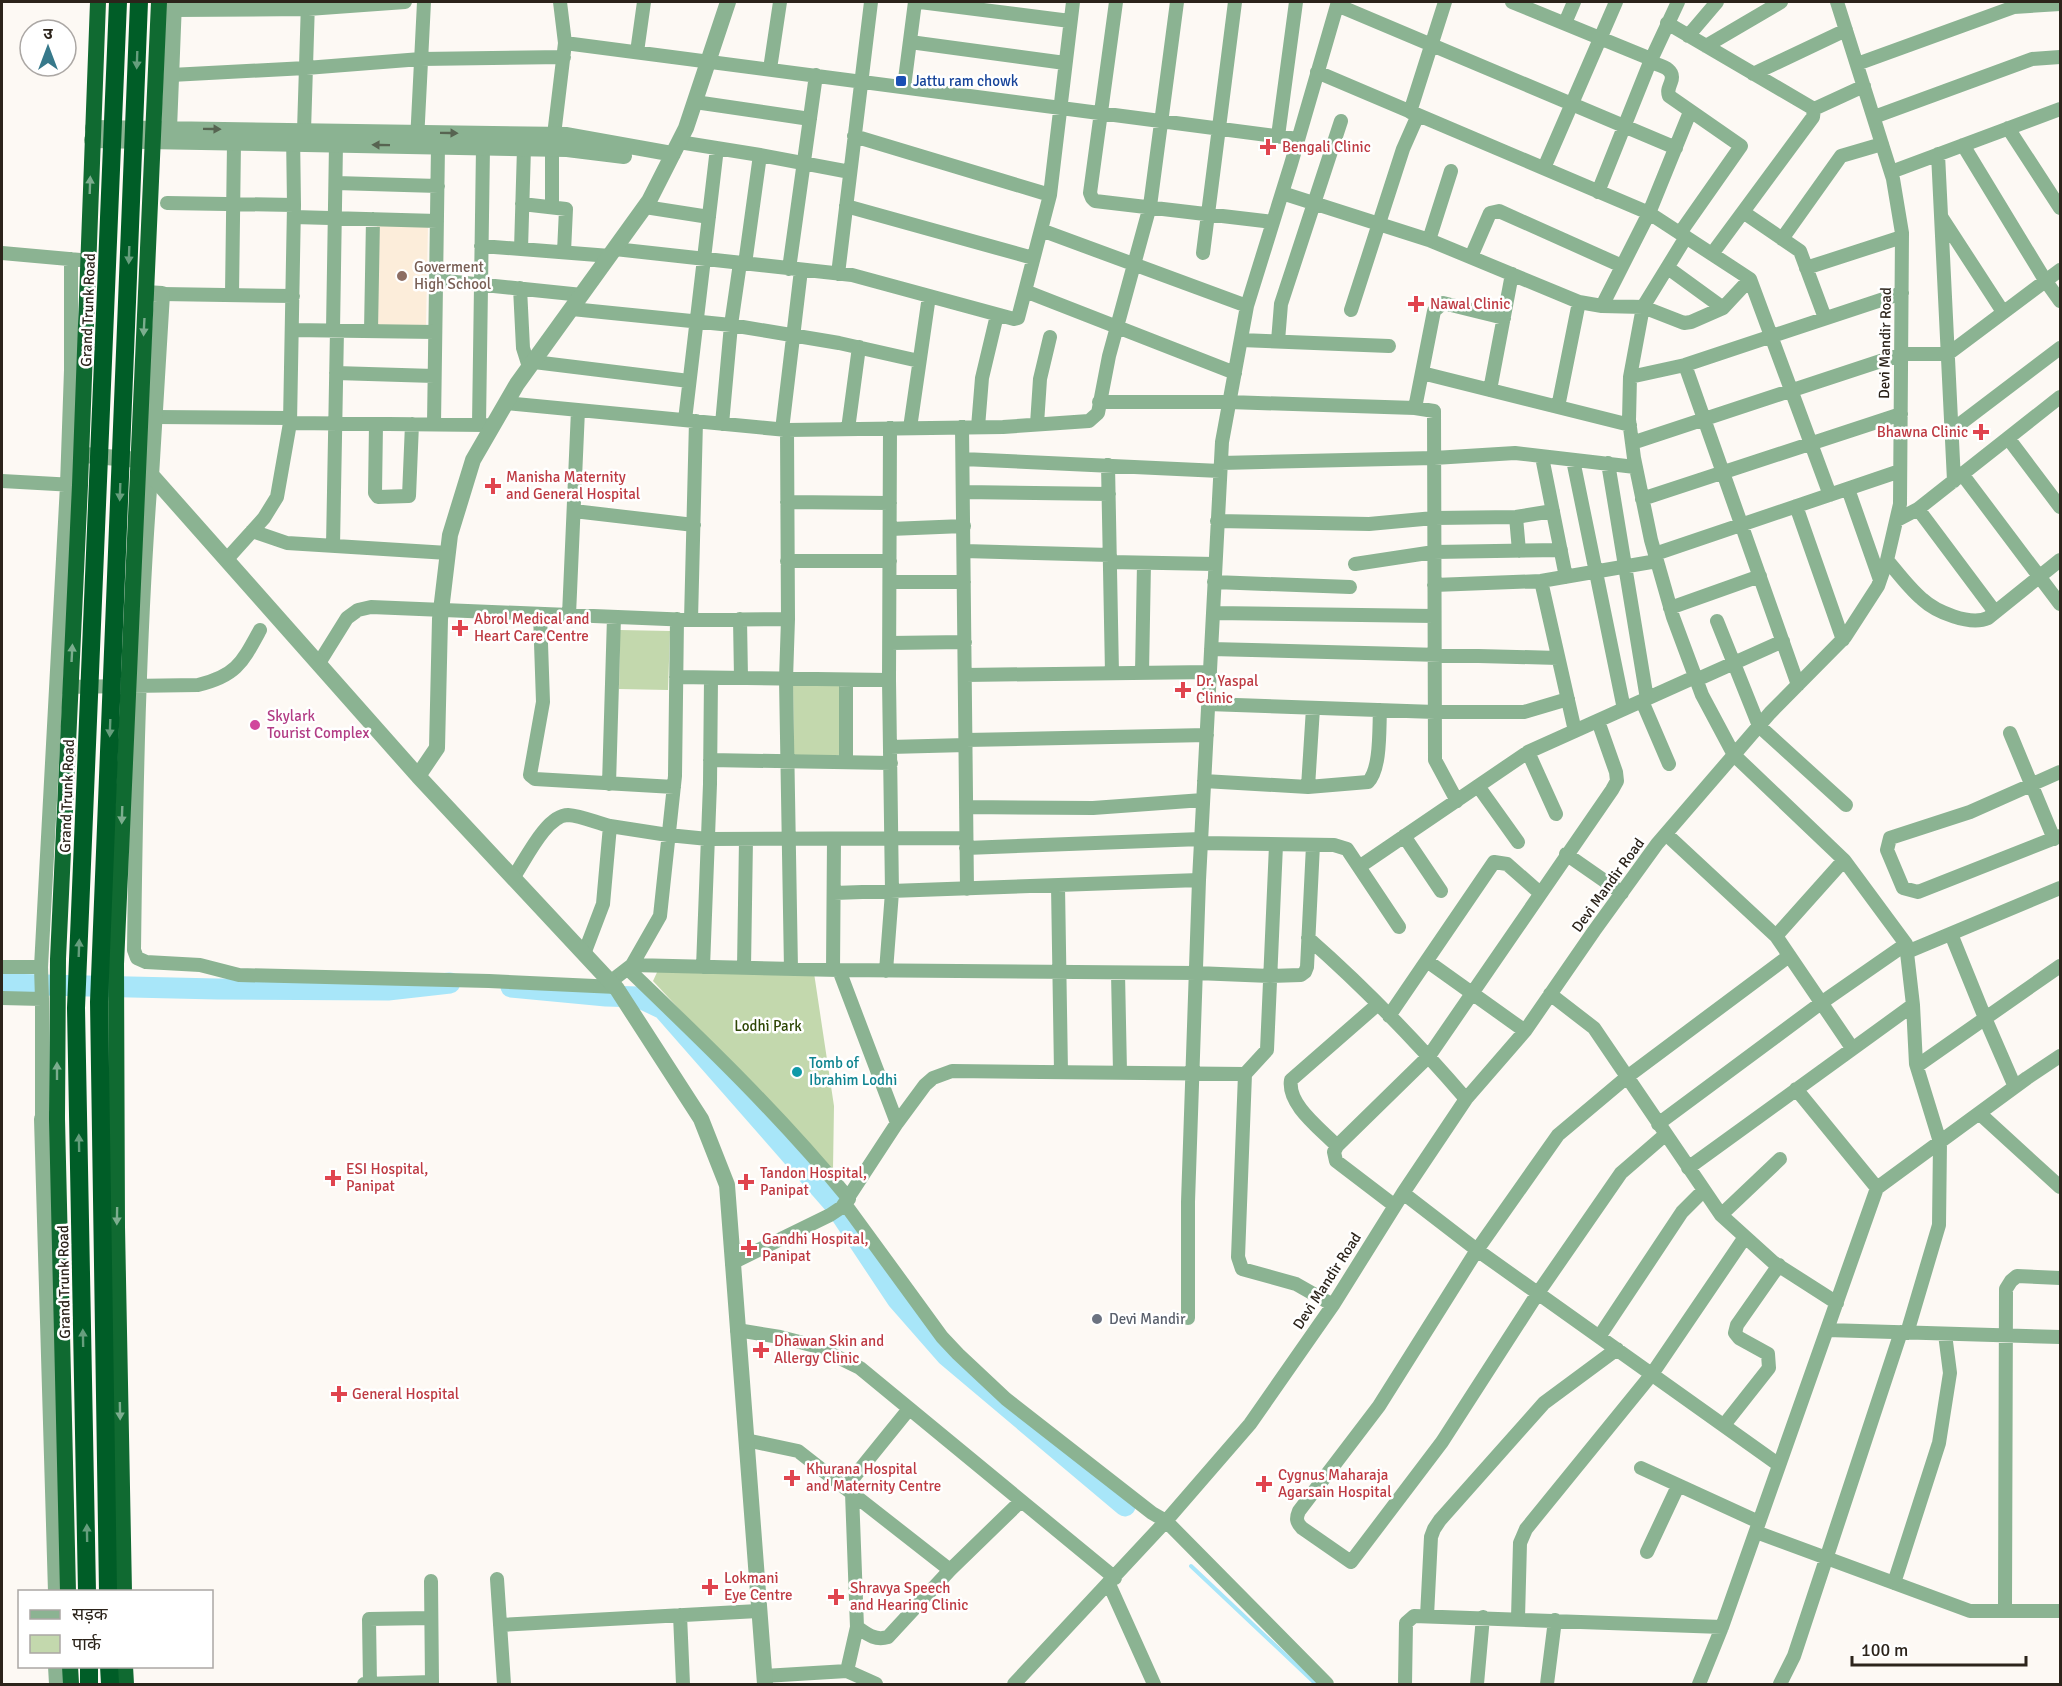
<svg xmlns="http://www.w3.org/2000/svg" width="2062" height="1686" font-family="Signika,'Noto Sans Devanagari',sans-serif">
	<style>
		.built { fill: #fcedda }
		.green { fill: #c3d8ad }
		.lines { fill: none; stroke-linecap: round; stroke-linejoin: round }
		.stream { stroke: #a8e6f9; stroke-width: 4 }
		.river { stroke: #a8e6f9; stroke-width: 21 }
		.minor { stroke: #8bb392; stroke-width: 14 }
		.tertiary { stroke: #8bb392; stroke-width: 16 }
		.trunk { stroke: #106a31; stroke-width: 16 }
		.motorway { stroke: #005d27; stroke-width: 18 }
		.motorway-bridge { stroke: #005d27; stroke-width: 18 }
		.oneway { fill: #669e7d }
		.oneway2 { fill: #576451 }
		.oneway3 { fill: #7cad8e }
		.transit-dot { fill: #1a4fb4; stroke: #fff; stroke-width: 2 }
		.health-dot { fill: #e0444e; stroke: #fff; stroke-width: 2 }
		.education-dot { fill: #8d6e63; stroke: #fff; stroke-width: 2 }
		.hotel-dot { fill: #d1479c; stroke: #fff; stroke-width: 2 }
		.culture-dot { fill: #0f9aa8; stroke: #fff; stroke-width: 2 }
		.worship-dot { fill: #6b7280; stroke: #fff; stroke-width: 2 }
		.labels { text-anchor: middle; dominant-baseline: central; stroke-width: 5; stroke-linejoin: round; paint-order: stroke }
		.transit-label { font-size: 15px; fill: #164399; stroke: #fff; text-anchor: start }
		.health-label { font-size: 15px; fill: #be3a42; stroke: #fff; text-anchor: start }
		.education-label { font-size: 15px; fill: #785e54; stroke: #fff; text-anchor: start }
		.street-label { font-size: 15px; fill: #2c241b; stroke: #fff }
		.hotel-label { font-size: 15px; fill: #b23c85; stroke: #fff; text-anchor: start }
		.park-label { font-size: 15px; fill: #2e4605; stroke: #fff }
		.culture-label { font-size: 15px; fill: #0d838f; stroke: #fff; text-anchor: start }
		.worship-label { font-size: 15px; fill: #5b616d; stroke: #fff; text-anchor: start }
	</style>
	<rect width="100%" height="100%" fill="#fdf9f4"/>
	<!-- built -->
	<path class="built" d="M 377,226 L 428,226 L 426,326 L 375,325 Z"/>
	<!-- green -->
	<path class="green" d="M 620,630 L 670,631 L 668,690 L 619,689 Z
		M 840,684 L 841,755 L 794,755 L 793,685 Z
		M 659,968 L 814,973 L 834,1106 L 833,1169 L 829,1170 L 653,981 Z"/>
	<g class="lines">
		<!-- stream -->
		<path class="stream" d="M 1191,1566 L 1316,1684"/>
		<!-- river -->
		<path class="river" d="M 2,984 L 217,989 L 388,990 L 450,983
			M 511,987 L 606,996 L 638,997 L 663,1009 L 834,1204 L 897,1299 L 947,1356 L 1125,1506"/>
		<!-- minor -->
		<path class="minor" d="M 920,2 L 1070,21
			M 1116,2 L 1090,193 L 1092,198 L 1095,201 L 1273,222
			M 1512,2 L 1651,59
			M 1337,5 L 1676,148
			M 174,10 L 308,9 L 405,2
			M 1565,23 L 1574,2
			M 1667,23 L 1814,109 L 1864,86
			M 1688,36 L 1717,2
			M 910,42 L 1065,63
			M 565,43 L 1298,139
			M 1706,46 L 1781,2
			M 637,52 L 644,2
			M 1650,62 C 1660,66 1676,68 1671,82 C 1669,88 1667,90 1669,96 L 1741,146 L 1680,233
			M 1857,64 L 2014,7 L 2060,4
			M 770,69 L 780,2
			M 1317,72 L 1649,213 L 1750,279 L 1830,495
			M 1753,74 L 1846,30
			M 171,75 L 306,68 L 421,59 L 564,57
			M 904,87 L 915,2
			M 695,102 L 810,119
			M 1410,112 L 1445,2
			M 1874,117 L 2032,59 L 2060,57
			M 2008,128 L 2060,208
			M 304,131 L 308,2
			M 554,135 L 565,43 L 560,2
			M 854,136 L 1050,195
			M 1278,136 L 1296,2
			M 417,141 L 424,2
			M 679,142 L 760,155 L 850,172
			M 1963,145 L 2045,280 L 2060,301
			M 1938,154 L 1954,481
			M 1544,168 L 1616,2
			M 1891,172 L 2060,109
			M 336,183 L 438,186
			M 1598,192 L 1650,62 L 1678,2
			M 1282,193 L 1429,240 L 1579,302 L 1602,306 L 1643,307 L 1684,323 L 1691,322 L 1723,308 L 1750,279
			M 167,203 L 294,205
			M 522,204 L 566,209 L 564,252
			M 846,206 L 1033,258
			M 552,207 L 552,148
			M 645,207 L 709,217
			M 1743,212 L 1800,251 L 1825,318
			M 294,217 L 437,221
			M 1942,218 L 2003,312
			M 1041,230 L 1247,306
			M 1686,237 L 1643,307 L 1630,377 L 1629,420 L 1634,458 L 1651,540 L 1673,617 L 1702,695 L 1734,755 L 1844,860 L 1906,944 L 1913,1005 L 1916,1064 L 1940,1142 L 1939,1225 L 1907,1333
			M 1782,239 L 1841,156 L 1882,144
			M 1429,240 L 1451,171
			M 481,246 L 610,256
			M 521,249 L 524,148
			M 615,249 L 852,275 L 1014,319 L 1018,318 L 1050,195 L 1073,2
			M 2,253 L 80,260
			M 1203,253 L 1235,2
			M 1712,254 L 1813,117 L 1814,109
			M 1471,257 L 1490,213 L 1499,211 L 1622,266
			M 745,264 L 760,155
			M 1668,268 L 1723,308
			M 1806,268 L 1902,237
			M 789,269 L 816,75
			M 838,274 L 871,2
			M 436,280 L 582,295
			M 520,288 L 523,348 L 529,367
			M 1025,291 L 1235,373
			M 162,294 L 293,296
			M 232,295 L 234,143
			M 1602,306 L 1649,213 L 1690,112
			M 572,309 L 731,325 L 839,343 L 919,361
			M 1351,310 L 1403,149 L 1418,115
			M 292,330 L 435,332
			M 333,330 L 336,144
			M 371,331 L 373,219
			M 1241,340 L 1389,346
			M 1278,341 L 1281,304 L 1341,121
			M 534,362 L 689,381
			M 1685,365 L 1798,685
			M 336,373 L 434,376
			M 1422,373 L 1630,425
			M 1630,377 L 1685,365 L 1902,293
			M 1490,390 L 1512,274
			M 1099,402 L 1229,402 L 1415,408 L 1434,411 L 1435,760 L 1457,801
			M 506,403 L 787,430 L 1003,427 L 1089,421 L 1098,413 L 1109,356 L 1150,206 L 1177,2
			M 1558,407 L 1579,302
			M 1415,408 L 1434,311 L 1443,303 L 1504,318
			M 156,417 L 290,418
			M 685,420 L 717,148
			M 290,423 L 486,425
			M 376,424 L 375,493 L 378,497 L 409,496 L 412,424
			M 434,424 L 438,146
			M 722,424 L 731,325 L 740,263
			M 1037,424 L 1040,379 L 1050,337
			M 479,425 L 483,147
			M 962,427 L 967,889
			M 978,427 L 982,378 L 997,315
			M 910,428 L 929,296
			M 848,429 L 859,347
			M 782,430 L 801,270
			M 787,430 L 788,619 L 786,679 L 791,969
			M 1952,430 L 2060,348
			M 2008,438 L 2060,507
			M 1632,443 L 1902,354 L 1948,354 L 2060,270
			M 1542,457 L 1566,577
			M 963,459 L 1220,471
			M 1573,460 L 1624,709
			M 1221,463 L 1434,458 L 1515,453 L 1635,467
			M 1608,463 L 1647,699
			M 1108,465 L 1112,673
			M 1962,474 L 2060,604
			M 151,476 C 139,633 136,792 134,950 L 137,958 L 146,962 L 200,965 L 239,975 L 489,981 L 616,987
			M 2,481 L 74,485
			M 1848,489 L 1880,580
			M 963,492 L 1109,494
			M 1642,499 L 1901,414
			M 787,502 L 890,503
			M 1796,506 L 1843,640
			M 1918,509 L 1995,612
			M 574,511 L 694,525
			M 1516,517 L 1519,551
			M 1897,520 L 1918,509 L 2060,397
			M 1217,521 L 1369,524 L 1434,518 L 1516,517 L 1553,511
			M 890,529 L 964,526
			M 252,531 L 287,543 L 448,553
			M 333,546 L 337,330
			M 964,551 L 1110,555
			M 1655,554 L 1900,471
			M 227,559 L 264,518 L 277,497 L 290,423 L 294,205 L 293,133
			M 1887,560 C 1898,573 1909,588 1922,599 C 1936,612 1970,626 1988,618 L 2060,560
			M 787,561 L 890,561
			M 1110,562 L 1215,564
			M 1355,564 L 1434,552 L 1561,550
			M 1541,581 L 1575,731
			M 890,582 L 964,582
			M 1214,582 L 1350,587
			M 1434,585 L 1541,581 L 1657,561
			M 1670,608 L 1760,576
			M 1213,613 L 1434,616
			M 540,614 L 543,702 L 530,775 L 535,779 L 674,787
			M 569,615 L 578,410
			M 740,619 L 741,678
			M 691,620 L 696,421
			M 1717,621 L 1759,726 L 1846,805
			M 890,643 L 965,642
			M 1211,649 L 1558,658
			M 319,663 L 347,618 L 358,610 L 371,607 L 691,620 L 788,619
			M 1142,673 L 1144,563
			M 965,675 L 1210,672
			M 676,677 L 889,680
			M 846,680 L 846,762
			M 1696,680 L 1783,641
			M 61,687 L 198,685 C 236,676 242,663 260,630
			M 1642,701 L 1669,764
			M 1208,704 L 1435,712 L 1524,712 L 1568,699
			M 2010,733 L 2054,839
			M 966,740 L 1207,735
			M 890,747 L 966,745
			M 1528,752 L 1556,814
			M 710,760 L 891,763
			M 2060,772 L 1970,812 L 1890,838 L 1887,850 L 1903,888 L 1918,892 L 2060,836
			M 1204,781 L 1308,787 L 1368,782 C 1381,769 1379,729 1380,710
			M 609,784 L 614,617
			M 1478,786 L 1518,842
			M 1308,787 L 1313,708
			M 966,807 L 1093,808 L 1203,800
			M 1666,834 L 1776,936 L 1852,1048
			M 1404,836 L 1441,891
			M 1201,843 L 1334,845 L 1347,849 L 1399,927
			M 1276,845 L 1267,1050 L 1245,1074 L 1238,1257 L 1242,1269 L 1296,1284 L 1333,1305
			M 966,848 L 1201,839
			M 1566,854 L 1622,893
			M 1359,867 L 1528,752 L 1695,677
			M 513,878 C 525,861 546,815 568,815 C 582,816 597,823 610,826
			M 1058,886 L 1061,1072
			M 834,893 L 1199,880
			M 1951,934 L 1985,1018 L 2015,1087
			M 1776,936 L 1844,860
			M 1308,938 C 1365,988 1417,1042 1466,1099
			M 1907,952 L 2060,888
			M 584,954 L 603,904 L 610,826 L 668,835 L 708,839 L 966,838
			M 1427,961 L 1525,1031
			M 632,965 L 839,970 L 897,1123
			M 2,967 L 41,967 L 67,485 L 71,370 L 71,259
			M 41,967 L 42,999
			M 703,967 L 710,784 L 711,678
			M 744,968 L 746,839
			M 628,969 C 705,1043 781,1116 849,1199
			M 833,970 L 834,839
			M 839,970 L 1196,973 L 1270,976 L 1301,975 L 1305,972 L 1307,967 L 1313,845
			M 886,971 L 892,892 L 889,680 L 890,428
			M 1118,973 L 1120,1072
			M 610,982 L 632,965 L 660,916 L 675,776 L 677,619
			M 1550,994 L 1594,1028 L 1721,1215 L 1773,1262 L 1837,1303
			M 2,998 L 42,999 L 42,1119
			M 1389,1016 L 1494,862 L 1507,864 L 1540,893
			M 1917,1066 L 2060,966
			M 1796,1089 L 1877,1188
			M 1979,1113 L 2060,1187
			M 1658,1124 L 1821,1003 L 1906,944
			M 1666,1134 L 1621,1173 L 1538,1293 L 1442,1442 L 1351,1562 L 1302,1528 C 1296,1522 1296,1518 1299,1511 L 1379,1406 L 1477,1250 L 1558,1135 L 1627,1077 L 1789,956
			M 1337,1146 C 1321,1129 1287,1105 1291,1080 L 1378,1004
			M 1688,1168 L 1913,1005
			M 1403,1193 L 1477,1250 L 1779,1465
			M 845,1204 L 942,1337 L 958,1354 L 1006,1399 L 1152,1513 L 1166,1521 L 1327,1684
			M 1395,1206 L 1336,1161 L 1334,1152 L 1337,1146 L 1429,1056 L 1612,790 L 1617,781 L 1616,772 L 1598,721
			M 1721,1215 L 1780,1159
			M 732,1263 L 830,1215 L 842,1207 L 897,1123 L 925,1085 L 933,1078 L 952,1071 L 1245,1074
			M 1188,1318 L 1188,1202 L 1199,880 L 1222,442 L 1247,306 L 1291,164 L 1338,2
			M 737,1330 L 780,1337 L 815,1346 L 860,1368 L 1115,1578
			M 1827,1330 L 2060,1337
			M 1599,1337 L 1682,1212 L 1704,1190
			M 1724,1425 L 1769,1368 L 1768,1354 L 1739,1338 L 1735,1333 L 1737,1325 L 1779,1265
			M 746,1440 L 798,1451 L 950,1570
			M 1641,1468 L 1759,1522
			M 845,1488 L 909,1409
			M 1756,1532 L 1970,1611 L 2060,1611
			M 1647,1552 L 1678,1486
			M 497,1579 L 504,1684
			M 431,1581 L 432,1684
			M 1894,1583 L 1939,1443 L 1950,1373 L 1945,1334
			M 1109,1584 L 1154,1684
			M 2005,1611 L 2006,1289 L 2011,1281 L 2017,1276 L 2060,1278
			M 680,1615 L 683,1684
			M 1427,1616 L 1431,1537 L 1434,1529 L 1440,1520 L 1544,1403 L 1617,1349
			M 1518,1618 L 1520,1543 L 1526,1529 L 1652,1374 L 1745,1237
			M 500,1625 L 758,1611
			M 857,1627 C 867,1634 875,1641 888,1637 L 950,1570 L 1021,1501
			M 847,1671 L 857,1627 L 852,1493
			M 764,1676 L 847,1671 L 876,1684
			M 364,1684 L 432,1682
			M 370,1684 L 369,1619 L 431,1618
			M 1014,1684 L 1166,1521 L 1250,1424 L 1333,1305 L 1403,1193 L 1466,1099 L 1525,1031 L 1594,931 L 1657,844 L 1770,713 L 1845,637 L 1878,586 L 1887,560 L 1900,504 L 1902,233 L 1893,179 L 1837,2
			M 1405,1684 L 1406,1623 L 1414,1616 L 1722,1627
			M 1477,1684 L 1483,1617
			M 1547,1684 L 1555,1620
			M 1699,1684 L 1722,1627 L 1877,1188 L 2027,1078 L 2060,1056
			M 1780,1684 L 1794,1656 L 1901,1332"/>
		<!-- tertiary -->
		<path class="tertiary" d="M 93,128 L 567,135 L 673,154
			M 169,129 L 174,2
			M 92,140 L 567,149 L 624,156
			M 146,293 L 162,294 L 151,476
			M 85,455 L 138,460 L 418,776 L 617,989 L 701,1119 L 727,1185 L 765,1684
			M 418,776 L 437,748 L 440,619 L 450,535 L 473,460 L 517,384 L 649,201 L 686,128 L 728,2
			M 56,1592 L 42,1119 L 57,1119
			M 56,1666 L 57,1684"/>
		<!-- trunk -->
		<path class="trunk" d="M 68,1592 L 57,1119 L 58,959 L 80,485 L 98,2
			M 124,1592 L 117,1227 L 116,964 L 159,2
			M 70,1666 L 71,1684
			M 125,1666 L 126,1684"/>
		<!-- motorway -->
		<path class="motorway" d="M 89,1666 L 89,1684
			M 109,1666 L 110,1684"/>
		<!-- motorway-bridge -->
		<path class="motorway-bridge" d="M 87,1592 L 76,1008 L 118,2
			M 108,1592 L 99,1002 L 139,2"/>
	</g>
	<!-- one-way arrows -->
	<defs><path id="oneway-solid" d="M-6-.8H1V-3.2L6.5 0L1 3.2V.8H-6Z" transform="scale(1.5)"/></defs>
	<g class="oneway">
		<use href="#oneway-solid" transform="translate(137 60) rotate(92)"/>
		<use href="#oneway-solid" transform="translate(129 255) rotate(92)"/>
		<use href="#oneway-solid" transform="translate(120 492) rotate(92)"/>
		<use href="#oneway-solid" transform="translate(110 728) rotate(92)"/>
		<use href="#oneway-solid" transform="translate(79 948) rotate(-88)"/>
		<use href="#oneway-solid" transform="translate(79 1143) rotate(-91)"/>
		<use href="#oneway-solid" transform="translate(83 1338) rotate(-91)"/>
		<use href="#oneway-solid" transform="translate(87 1533) rotate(-91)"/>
	</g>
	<g class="oneway2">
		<use href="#oneway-solid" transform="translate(212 129) rotate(1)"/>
		<use href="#oneway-solid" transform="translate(449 133) rotate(1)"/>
		<use href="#oneway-solid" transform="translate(381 145) rotate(-179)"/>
	</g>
	<g class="oneway3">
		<use href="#oneway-solid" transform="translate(90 185) rotate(-88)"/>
		<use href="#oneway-solid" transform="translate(144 327) rotate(93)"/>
		<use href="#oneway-solid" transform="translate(72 653) rotate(-87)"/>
		<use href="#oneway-solid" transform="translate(122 815) rotate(92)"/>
		<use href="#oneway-solid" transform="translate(57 1071) rotate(-90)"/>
		<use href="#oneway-solid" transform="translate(117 1216) rotate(91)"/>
		<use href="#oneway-solid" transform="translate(120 1411) rotate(89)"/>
	</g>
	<!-- markers -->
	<rect class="transit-dot" x="895" y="75" width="12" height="12" rx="3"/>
	<g class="health-dot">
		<path d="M1265 138h6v6h6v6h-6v6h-6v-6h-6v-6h6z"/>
		<path d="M1413 295h6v6h6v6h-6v6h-6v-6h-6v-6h6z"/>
		<path d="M1978 423h6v6h6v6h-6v6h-6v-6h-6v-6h6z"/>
		<path d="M490 477h6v6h6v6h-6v6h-6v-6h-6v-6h6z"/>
		<path d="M457 619h6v6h6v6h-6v6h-6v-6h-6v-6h6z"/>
		<path d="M1180 681h6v6h6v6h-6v6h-6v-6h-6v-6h6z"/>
		<path d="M330 1169h6v6h6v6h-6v6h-6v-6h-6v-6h6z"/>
		<path d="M743 1173h6v6h6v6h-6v6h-6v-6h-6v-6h6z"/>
		<path d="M746 1239h6v6h6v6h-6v6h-6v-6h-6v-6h6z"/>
		<path d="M758 1341h6v6h6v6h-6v6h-6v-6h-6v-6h6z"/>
		<path d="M336 1385h6v6h6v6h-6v6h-6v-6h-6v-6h6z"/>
		<path d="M789 1469h6v6h6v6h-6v6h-6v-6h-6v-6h6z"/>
		<path d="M1261 1475h6v6h6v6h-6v6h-6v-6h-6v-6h6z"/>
		<path d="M707 1578h6v6h6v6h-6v6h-6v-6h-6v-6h6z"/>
		<path d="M833 1588h6v6h6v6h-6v6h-6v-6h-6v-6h6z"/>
	</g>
	<circle class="education-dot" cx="402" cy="276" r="6"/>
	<circle class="hotel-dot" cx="255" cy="725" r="6"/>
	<circle class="culture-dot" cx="797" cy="1072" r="6"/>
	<circle class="worship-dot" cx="1097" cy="1319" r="6"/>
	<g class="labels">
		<!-- transit labels -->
		<g class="transit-label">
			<text x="913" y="81">Jattu ram chowk</text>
		</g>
		<!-- health labels -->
		<g class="health-label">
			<text x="1282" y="147">Bengali Clinic</text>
			<text x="1430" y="304">Nawal Clinic</text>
			<text x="1968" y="432" text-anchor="end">Bhawna Clinic</text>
			<text x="506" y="477">Manisha Maternity<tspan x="506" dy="17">and General Hospital</tspan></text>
			<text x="474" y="619">Abrol Medical and<tspan x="474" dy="17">Heart Care Centre</tspan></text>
			<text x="1196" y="681">Dr. Yaspal<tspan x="1196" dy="17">Clinic</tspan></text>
			<text x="346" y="1169">ESI Hospital,<tspan x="346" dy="17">Panipat</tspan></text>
			<text x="760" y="1173">Tandon Hospital,<tspan x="760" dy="17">Panipat</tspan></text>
			<text x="762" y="1239">Gandhi Hospital,<tspan x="762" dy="17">Panipat</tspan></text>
			<text x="774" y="1341">Dhawan Skin and<tspan x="774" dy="17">Allergy Clinic</tspan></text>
			<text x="352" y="1394">General Hospital</text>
			<text x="806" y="1469">Khurana Hospital<tspan x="806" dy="17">and Maternity Centre</tspan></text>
			<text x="1278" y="1475">Cygnus Maharaja<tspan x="1278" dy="17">Agarsain Hospital</tspan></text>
			<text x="724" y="1578">Lokmani<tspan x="724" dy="17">Eye Centre</tspan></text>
			<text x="850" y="1588">Shravya Speech<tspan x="850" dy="17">and Hearing Clinic</tspan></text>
		</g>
		<!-- education labels -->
		<g class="education-label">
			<text x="414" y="267">Goverment<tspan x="414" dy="17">High School</tspan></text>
		</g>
		<!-- street labels -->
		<g class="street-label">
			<text transform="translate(88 310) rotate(-88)">Grand Trunk Road</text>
			<text transform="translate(1885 343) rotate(-89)">Devi Mandir Road</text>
			<text transform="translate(67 796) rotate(-88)">Grand Trunk Road</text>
			<text transform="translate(1608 885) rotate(-54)">Devi Mandir Road</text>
			<text transform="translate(1327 1281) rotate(-57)">Devi Mandir Road</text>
			<text transform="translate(64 1282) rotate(-91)">Grand Trunk Road</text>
		</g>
		<!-- hotel labels -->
		<g class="hotel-label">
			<text x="267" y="716">Skylark<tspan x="267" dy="17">Tourist Complex</tspan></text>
		</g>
		<!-- park labels -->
		<g class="park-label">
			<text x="768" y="1026">Lodhi Park</text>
		</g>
		<!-- culture labels -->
		<g class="culture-label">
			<text x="809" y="1063">Tomb of<tspan x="809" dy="17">Ibrahim Lodhi</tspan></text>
		</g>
		<!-- worship labels -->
		<g class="worship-label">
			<text x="1109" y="1319">Devi Mandir</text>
		</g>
	</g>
	<!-- border -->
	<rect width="2062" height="1686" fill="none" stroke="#2c241b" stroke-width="6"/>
	<!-- legend -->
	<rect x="18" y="1590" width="195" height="78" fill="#ffffff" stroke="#aba7a4" stroke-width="1.5"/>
	<rect x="30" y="1610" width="30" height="9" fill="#8bb392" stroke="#aba7a4" stroke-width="1.5"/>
	<text x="72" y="1620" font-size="18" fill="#2c241b">सड़क</text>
	<rect x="30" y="1635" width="30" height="18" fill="#c3d8ad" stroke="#aba7a4" stroke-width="1.5"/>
	<text x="72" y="1650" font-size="18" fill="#2c241b">पार्क</text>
	<!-- north arrow -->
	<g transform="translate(48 48)"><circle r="28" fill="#ffffff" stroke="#aba7a4" stroke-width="1.5"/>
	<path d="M0-4.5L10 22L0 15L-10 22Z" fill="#37798b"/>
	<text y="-9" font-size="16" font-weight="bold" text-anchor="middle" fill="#2c241b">उ</text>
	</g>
	<!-- scale -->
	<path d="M1852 1656v9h174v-9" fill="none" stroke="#2c241b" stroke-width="3"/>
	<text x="1861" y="1656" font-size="18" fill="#2c241b" stroke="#ffffff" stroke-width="4.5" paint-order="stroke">100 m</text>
</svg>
